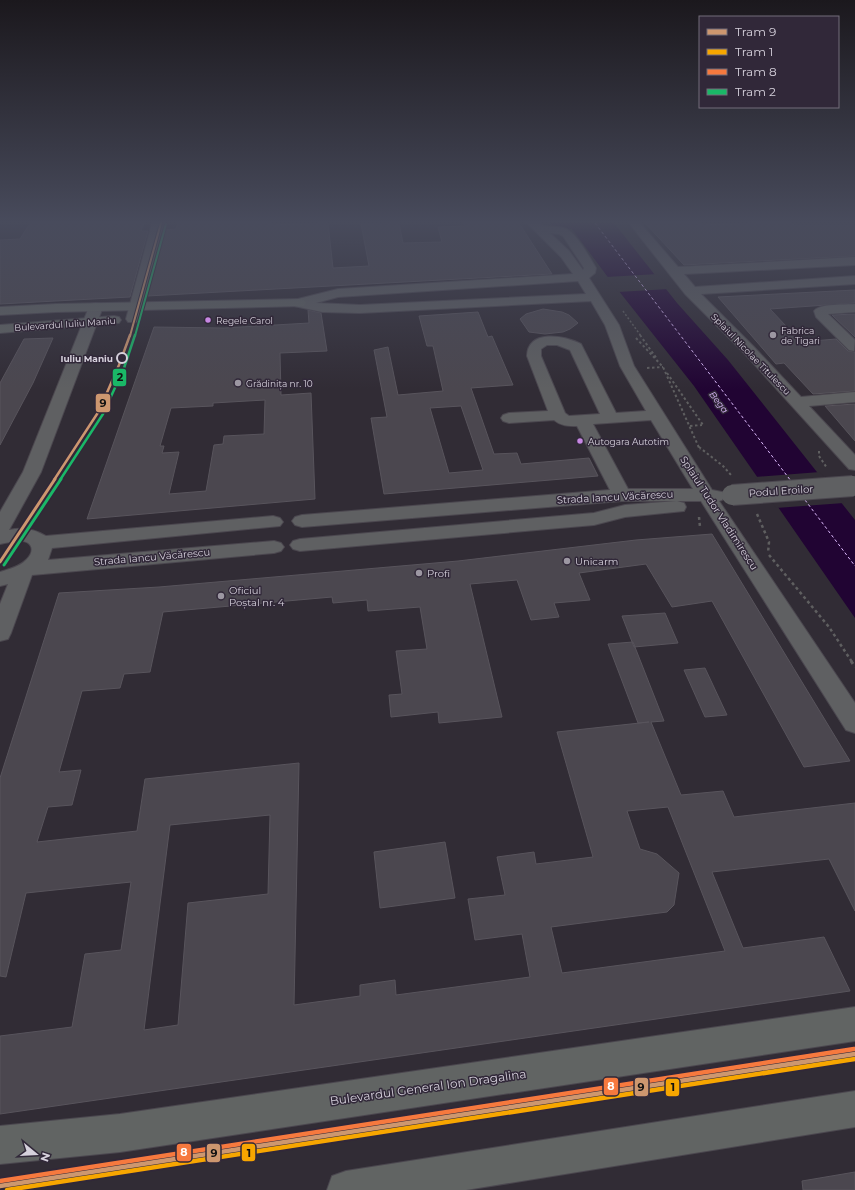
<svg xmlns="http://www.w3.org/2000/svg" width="855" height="1190" font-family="Montserrat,sans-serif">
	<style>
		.water { fill: #210433 }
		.pier { fill: #312c35 }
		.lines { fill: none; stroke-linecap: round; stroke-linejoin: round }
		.ferry { stroke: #ddbafe; stroke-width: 1; stroke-dasharray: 3 2.5; stroke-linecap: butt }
		.building { fill: #4b474f; stroke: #58545c; fill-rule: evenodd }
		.minor-casing { stroke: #4b474f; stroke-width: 2 }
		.major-casing { stroke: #4b474f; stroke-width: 2 }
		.path-far3 { stroke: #5f5f60; stroke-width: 1.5; stroke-dasharray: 2 2; stroke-linecap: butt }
		.path-far2 { stroke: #5f5f60; stroke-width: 2; stroke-dasharray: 2.5 2.5; stroke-linecap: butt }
		.path-far1 { stroke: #5f5f60; stroke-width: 2.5; stroke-dasharray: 3 3; stroke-linecap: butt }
		.path { stroke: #5f5f60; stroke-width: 3; stroke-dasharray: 3.5 3.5; stroke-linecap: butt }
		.minor { fill: #5f6062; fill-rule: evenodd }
		.major { fill: #616463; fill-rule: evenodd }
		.minor-bridge-casing { stroke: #4b474f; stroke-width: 22; stroke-linecap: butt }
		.minor-bridge { stroke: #5f6062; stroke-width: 20 }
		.tram-1-far3-casing { stroke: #312839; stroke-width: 4 }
		.tram-1-far2-casing { stroke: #312839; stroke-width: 5 }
		.tram-1-far1-casing { stroke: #312839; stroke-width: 6 }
		.tram-1-casing { stroke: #312839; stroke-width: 8 }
		.tram-2-casing { stroke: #312839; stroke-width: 8 }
		.tram-3-casing { stroke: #312839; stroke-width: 8 }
		.tram-4-far2-casing { stroke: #312839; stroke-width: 4 }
		.tram-4-far1-casing { stroke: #312839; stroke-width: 5 }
		.tram-4-casing { stroke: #312839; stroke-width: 6 }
		.tram-1-far3 { stroke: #cd976f; stroke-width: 2 }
		.tram-1-far2 { stroke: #cd976f; stroke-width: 2.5 }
		.tram-1-far1 { stroke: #cd976f; stroke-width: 3 }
		.tram-1 { stroke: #cd976f; stroke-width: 4.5 }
		.tram-2 { stroke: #f7a600; stroke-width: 4.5 }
		.tram-3 { stroke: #f6793e; stroke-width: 4.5 }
		.tram-4-far2 { stroke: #1ab867; stroke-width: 2 }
		.tram-4-far1 { stroke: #1ab867; stroke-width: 2.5 }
		.tram-4 { stroke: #1ab867; stroke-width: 3 }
		.bus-dot { fill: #c787e3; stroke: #312839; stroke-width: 1.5 }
		.poi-dot { fill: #9c97a2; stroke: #312839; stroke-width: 1.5 }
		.stop-dot { fill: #312839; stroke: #d6d1dc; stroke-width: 2 }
		.labels { text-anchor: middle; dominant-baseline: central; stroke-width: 3; stroke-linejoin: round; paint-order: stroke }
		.bus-label { font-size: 9px; fill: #d6d1dc; stroke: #312839; text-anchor: start }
		.far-street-label { font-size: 9px; fill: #d6d1dc; stroke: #312839 }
		.far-poi-label { font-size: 9px; fill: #d6d1dc; stroke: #312839; text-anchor: start }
		.far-stop-label { font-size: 9px; font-weight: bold; fill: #d6d1dc; stroke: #312839; text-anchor: end }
		.far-water-label { font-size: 9px; font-style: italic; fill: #ddbafe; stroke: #312839 }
		.street-label { font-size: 10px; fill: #d6d1dc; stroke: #312839 }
		.poi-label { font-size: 10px; fill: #d6d1dc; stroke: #312839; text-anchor: start }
		.near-street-label { font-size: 12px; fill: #d6d1dc; stroke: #312839 }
		.line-badge { stroke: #312839; stroke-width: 1.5 }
		.badge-label { font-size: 11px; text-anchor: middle; font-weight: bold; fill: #fff }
		.pale-badge-label { font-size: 11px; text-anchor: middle; font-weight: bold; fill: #111 }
	</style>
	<rect width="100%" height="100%" fill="#312c35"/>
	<!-- water -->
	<path class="water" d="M 551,223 L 614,223 L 677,303 L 728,360 L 855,520 L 855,618 L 694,386 L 607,276 L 572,229 L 554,227 Z"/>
	<!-- pier -->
	<path class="pier" d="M 658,274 L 669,289 L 618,292 L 606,277 Z
		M 820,472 L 844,503 L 776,508 L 755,477 Z"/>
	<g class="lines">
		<!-- ferry -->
		<path class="ferry" d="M 595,223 L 791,481
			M 805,500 L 855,566"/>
	</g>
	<!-- building -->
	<path class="building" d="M 30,223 L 144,223 L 141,231 L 148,231 L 130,297 L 0,304 L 0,240 L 20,239 Z
		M 178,223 L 271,223 L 271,225 L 328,223 L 333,268 L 369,266 L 361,224 L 399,223 L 403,243 L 442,242 L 438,227 L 465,226 L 463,223 L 519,223 L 552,274 L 147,296 L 164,230 L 176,229 Z
		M 645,223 L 699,223 L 701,225 L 759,223 L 791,223 L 794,225 L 855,225 L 855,256 L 684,265 Z
		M 855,290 L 855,303 L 770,309 L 801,342 L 836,339 L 848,351 L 855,352 L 855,391 L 813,394 L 784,363 L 776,364 L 718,297 Z
		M 543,309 L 562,312 L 569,315 L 578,323 L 570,329 L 563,332 L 545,334 L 529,332 L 520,319 L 526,314 Z
		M 308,310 L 321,313 L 327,351 L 280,353 L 281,395 L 311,393 L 315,499 L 87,519 L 154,327 L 224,328 L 309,323 ZM 265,400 L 264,434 L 224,436 L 223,444 L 214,445 L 206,491 L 169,494 L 179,452 L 162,453 L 164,446 L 160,446 L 171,408 L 213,406 L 213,403 Z
		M 478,312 L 488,337 L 492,336 L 513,385 L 471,388 L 494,454 L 517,453 L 521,464 L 589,458 L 598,476 L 384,494 L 371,418 L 387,417 L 374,350 L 388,347 L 398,395 L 443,391 L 433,346 L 427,346 L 419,316 ZM 461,406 L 483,470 L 449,473 L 430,408 Z
		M 855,314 L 855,337 L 832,315 Z
		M 53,338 L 33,383 L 0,445 L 0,383 L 24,339 Z
		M 855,404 L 855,441 L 825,406 Z
		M 712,534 L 850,761 L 804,767 L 712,601 L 672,607 L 646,564 L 579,573 L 590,600 L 554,603 L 559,617 L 531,620 L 517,580 L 470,584 L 502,717 L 439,723 L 438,712 L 391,717 L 389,695 L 402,694 L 396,651 L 427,649 L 420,607 L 368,611 L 367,600 L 333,603 L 332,597 L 163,612 L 150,672 L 124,674 L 120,688 L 82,691 L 59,772 L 81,770 L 72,805 L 48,807 L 37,842 L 137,831 L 145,779 L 299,763 L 294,1005 L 360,996 L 360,985 L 395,980 L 396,995 L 530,977 L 522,934 L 475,940 L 468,899 L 505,895 L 497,857 L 534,852 L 536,864 L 593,857 L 557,732 L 649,722 L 638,723 L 608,644 L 633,642 L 664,721 L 651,722 L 681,795 L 723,791 L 734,817 L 855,803 L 855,911 L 829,859 L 712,872 L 743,948 L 824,937 L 850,991 L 0,1114 L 0,1036 L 72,1027 L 85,954 L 121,950 L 131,882 L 26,893 L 6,977 L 0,976 L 0,778 L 59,593 L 159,587 L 458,561 L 636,540 ZM 668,807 L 725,951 L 562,973 L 551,927 L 667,912 L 674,905 L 679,873 L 657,854 L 640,849 L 627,811 ZM 270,815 L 268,894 L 188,903 L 178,1025 L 144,1030 L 170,825 Z
		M 665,613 L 678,643 L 634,647 L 622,616 Z
		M 705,668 L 727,715 L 705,717 L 684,670 Z
		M 445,842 L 455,898 L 380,908 L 374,852 Z
		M 855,1172 L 855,1190 L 803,1190 L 802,1181 Z"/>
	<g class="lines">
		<!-- minor casing -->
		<g class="minor-casing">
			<path id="minor" d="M 152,223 L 164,223 L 140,319 L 138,322 L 128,322 L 126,319 Z
				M 527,223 L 539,223 C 545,229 558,225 566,229 C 576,233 590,258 596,268 L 595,273 L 589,278 L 619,325 L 634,366 L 712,490 L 722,492 L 725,496 L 722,500 L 719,501 L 855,703 L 855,733 L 846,730 L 701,501 L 622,501 L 302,527 L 295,525 L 292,521 L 295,517 L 302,515 L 610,490 L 577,426 C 568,426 561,426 554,420 L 509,423 L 503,421 L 501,418 L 503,415 L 509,413 L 548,411 L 527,356 C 528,329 564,335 581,344 L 616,413 L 646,411 L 620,366 L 605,325 L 591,301 L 360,313 L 322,312 L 294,306 L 292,303 L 294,300 L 338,289 L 573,274 L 561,257 ZM 550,233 L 559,234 L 563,236 L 584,268 L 583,270 L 569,251 ZM 578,281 L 586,294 L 360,305 L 316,303 L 338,297 ZM 547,345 L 557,345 L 570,350 L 600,414 L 569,416 L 565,413 L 541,356 L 541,349 ZM 651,420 L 688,481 L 693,489 L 628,489 L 593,424 Z
				M 629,223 L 640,223 L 678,267 L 855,257 L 855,265 L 684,274 L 695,287 L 855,276 L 855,284 L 701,294 L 754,347 L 801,397 L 855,392 L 855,402 L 809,406 L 855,455 L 855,470 L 849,469 L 744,353 L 685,294 Z
				M 96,303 L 101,304 L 103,307 L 41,472 L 9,530 C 23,527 34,529 46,536 L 273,516 L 280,518 L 283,522 L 280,526 L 52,548 L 48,560 L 274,541 L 281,543 L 284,547 L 281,551 L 274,553 L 32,575 L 11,633 L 8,639 L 0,641 L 0,604 L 8,584 L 0,586 L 0,572 C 9,569 19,567 26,560 C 36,551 32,540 19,541 C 13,541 6,543 0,544 L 0,512 L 23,472 L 89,307 L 91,304 Z
				M 855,304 L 855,312 L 828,314 L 855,340 L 854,351 L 849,350 L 816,317 L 814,311 C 820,303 845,305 855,304 Z
				M 677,501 L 684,503 L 686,507 L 684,511 L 625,517 L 594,525 L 300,551 L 293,549 L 290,545 L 293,541 L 300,539 L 594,513 L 625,505 Z"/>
		</g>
		<!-- major casing -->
		<g class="major-casing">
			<path id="major" d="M 299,299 L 304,300 L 306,303 L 304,306 L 56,312 L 0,315 L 0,307 L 56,304 Z
				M 114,316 L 119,317 L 121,320 L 119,323 L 0,333 L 0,325 Z
				M 855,1007 L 855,1041 L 120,1152 L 0,1164 L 0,1126 L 120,1114 Z
				M 855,1091 L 855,1127 L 466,1190 L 327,1190 L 332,1176 L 346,1171 Z"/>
		</g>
		<!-- path-far3 -->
		<path class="path-far3" d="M 623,311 L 641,336"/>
		<!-- path-far2 -->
		<path class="path-far2" d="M 640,335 L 657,359
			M 636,338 L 663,367 L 700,450
			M 647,368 L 663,367
			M 667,373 L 703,425
			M 690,426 L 702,425
			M 699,447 L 723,466 L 731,475
			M 819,451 L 819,456 L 827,468"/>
		<!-- path-far1 -->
		<path class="path-far1" d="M 757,514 L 769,542 L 768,553
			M 699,517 L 700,527
			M 769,555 L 829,627 L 852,662"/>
		<!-- path -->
		<path class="path" d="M 851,661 L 855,667"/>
		<!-- minor -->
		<use href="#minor" class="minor"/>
		<!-- major -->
		<use href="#major" class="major"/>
		<!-- minor-bridge casing -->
		<g class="minor-bridge-casing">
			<path id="minor-bridge" d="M 732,495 L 853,486"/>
		</g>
		<!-- minor-bridge -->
		<use href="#minor-bridge" class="minor-bridge"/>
		<!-- tram-1-far3 casing -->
		<g class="tram-1-far3-casing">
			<path id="tram-1-far3" d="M 130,336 L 161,223"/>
		</g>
		<!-- tram-1-far2 casing -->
		<g class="tram-1-far2-casing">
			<path id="tram-1-far2" d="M 54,480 L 99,411 L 119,365 L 130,335"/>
		</g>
		<!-- tram-1-far1 casing -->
		<g class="tram-1-far1-casing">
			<path id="tram-1-far1" d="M 0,562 L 55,479"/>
		</g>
		<!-- tram-1 casing -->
		<g class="tram-1-casing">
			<path id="tram-1" d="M 0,1186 L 855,1054"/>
		</g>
		<!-- tram-2 casing -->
		<g class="tram-2-casing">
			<path id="tram-2" d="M 7,1190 L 855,1059"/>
		</g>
		<!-- tram-3 casing -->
		<g class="tram-3-casing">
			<path id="tram-3" d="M 0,1181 L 854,1049"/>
		</g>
		<!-- tram-4-far2 casing -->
		<g class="tram-4-far2-casing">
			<path id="tram-4-far2" d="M 135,336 L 166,224"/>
		</g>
		<!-- tram-4-far1 casing -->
		<g class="tram-4-far1-casing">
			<path id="tram-4-far1" d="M 60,480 L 103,414 L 124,368 L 135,335"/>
		</g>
		<!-- tram-4 casing -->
		<g class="tram-4-casing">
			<path id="tram-4" d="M 4,565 L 61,479"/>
		</g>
		<!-- tram-1-far3 -->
		<use href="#tram-1-far3" class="tram-1-far3"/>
		<!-- tram-1-far2 -->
		<use href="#tram-1-far2" class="tram-1-far2"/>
		<!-- tram-1-far1 -->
		<use href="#tram-1-far1" class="tram-1-far1"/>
		<!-- tram-1 -->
		<use href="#tram-1" class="tram-1"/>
		<!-- tram-2 -->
		<use href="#tram-2" class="tram-2"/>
		<!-- tram-3 -->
		<use href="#tram-3" class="tram-3"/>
		<!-- tram-4-far2 -->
		<use href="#tram-4-far2" class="tram-4-far2"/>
		<!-- tram-4-far1 -->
		<use href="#tram-4-far1" class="tram-4-far1"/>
		<!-- tram-4 -->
		<use href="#tram-4" class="tram-4"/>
	</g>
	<!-- sky -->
	<linearGradient id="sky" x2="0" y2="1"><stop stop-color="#1b181d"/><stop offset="0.57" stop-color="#484b5c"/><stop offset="1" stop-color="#484b5c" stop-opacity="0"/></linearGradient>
	<rect width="855" height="389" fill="url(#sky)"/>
	<!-- markers -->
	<g class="bus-dot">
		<circle cx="208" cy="320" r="3.5"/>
		<circle cx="580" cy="441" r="3.5"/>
	</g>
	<g class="poi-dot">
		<circle cx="773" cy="335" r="4"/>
		<circle cx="238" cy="383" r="4"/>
		<circle cx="567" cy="561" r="4"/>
		<circle cx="419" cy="573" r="4"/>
		<circle cx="221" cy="596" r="4"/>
	</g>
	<circle class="stop-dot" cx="122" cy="358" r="5"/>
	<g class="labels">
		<!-- bus labels -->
		<g class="bus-label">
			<text x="216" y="320">Regele Carol</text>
			<text x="588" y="441">Autogara Autotim</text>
		</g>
		<!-- far-street labels -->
		<g class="far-street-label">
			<text transform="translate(65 324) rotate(-4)">Bulevardul Iuliu Maniu</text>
			<text transform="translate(751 354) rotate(46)">Splaiul Nicolae Titulescu</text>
		</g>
		<!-- far-poi labels -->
		<g class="far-poi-label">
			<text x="781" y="330">Fabrica<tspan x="781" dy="10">de Tigari</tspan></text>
			<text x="246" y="383">Grădinița nr. 10</text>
		</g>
		<!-- far-stop labels -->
		<g class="far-stop-label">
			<text x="113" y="358">Iuliu Maniu</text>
		</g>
		<!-- far-water labels -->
		<g class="far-water-label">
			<text transform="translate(719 402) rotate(53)">Bega</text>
		</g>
		<!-- street labels -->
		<g class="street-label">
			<text transform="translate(781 491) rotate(-4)">Podul Eroilor</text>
			<text transform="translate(615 497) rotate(-3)">Strada Iancu Văcărescu</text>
			<text transform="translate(719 513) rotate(57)">Splaiul Tudor Vladimirescu</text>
			<text transform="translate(152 557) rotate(-5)">Strada Iancu Văcărescu</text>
		</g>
		<!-- poi labels -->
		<g class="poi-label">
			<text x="575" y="561">Unicarm</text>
			<text x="427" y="573">Profi</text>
			<text x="229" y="590">Oficiul<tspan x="229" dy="12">Poștal nr. 4</tspan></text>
		</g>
		<!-- near-street labels -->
		<g class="near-street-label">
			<text transform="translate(428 1087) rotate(-8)">Bulevardul General Ion Dragalina</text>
		</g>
	</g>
	<g class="line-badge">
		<rect x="112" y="368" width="15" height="19" rx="4" fill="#1ab867"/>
		<rect x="95" y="393" width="16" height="20" rx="4" fill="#cd976f"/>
		<rect x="603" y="1077" width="16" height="19" rx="4" fill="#f6793e"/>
		<rect x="634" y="1077" width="15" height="20" rx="4" fill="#cd976f"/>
		<rect x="665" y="1078" width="15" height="19" rx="4" fill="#f7a600"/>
		<rect x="176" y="1143" width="16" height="19" rx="4" fill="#f6793e"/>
		<rect x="241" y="1143" width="15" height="19" rx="4" fill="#f7a600"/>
		<rect x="206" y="1143" width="15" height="20" rx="4" fill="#cd976f"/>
	</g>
	<g class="badge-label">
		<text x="611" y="1090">8</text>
		<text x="184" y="1156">8</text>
	</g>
	<g class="pale-badge-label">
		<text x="120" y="381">2</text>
		<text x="103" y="407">9</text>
		<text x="641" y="1091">9</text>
		<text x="673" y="1091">1</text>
		<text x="249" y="1157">1</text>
		<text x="214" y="1157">9</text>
	</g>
	<!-- legend -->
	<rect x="699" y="16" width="140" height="92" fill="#312839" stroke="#736c7a"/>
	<rect x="707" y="29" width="20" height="6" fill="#cd976f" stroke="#736c7a"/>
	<text x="735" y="36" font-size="12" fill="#d6d1dc">Tram 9</text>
	<rect x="707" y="49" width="20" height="6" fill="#f7a600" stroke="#736c7a"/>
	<text x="735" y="56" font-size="12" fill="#d6d1dc">Tram 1</text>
	<rect x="707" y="69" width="20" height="6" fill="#f6793e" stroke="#736c7a"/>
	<text x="735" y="76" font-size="12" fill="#d6d1dc">Tram 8</text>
	<rect x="707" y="89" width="20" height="6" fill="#1ab867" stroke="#736c7a"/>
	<text x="735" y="96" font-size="12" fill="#d6d1dc">Tram 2</text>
	<!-- north arrow -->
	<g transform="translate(36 1154) rotate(108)" stroke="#312839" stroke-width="3" paint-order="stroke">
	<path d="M0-3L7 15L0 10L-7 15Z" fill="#d6d1dc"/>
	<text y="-6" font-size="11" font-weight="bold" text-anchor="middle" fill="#d6d1dc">N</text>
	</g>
</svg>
